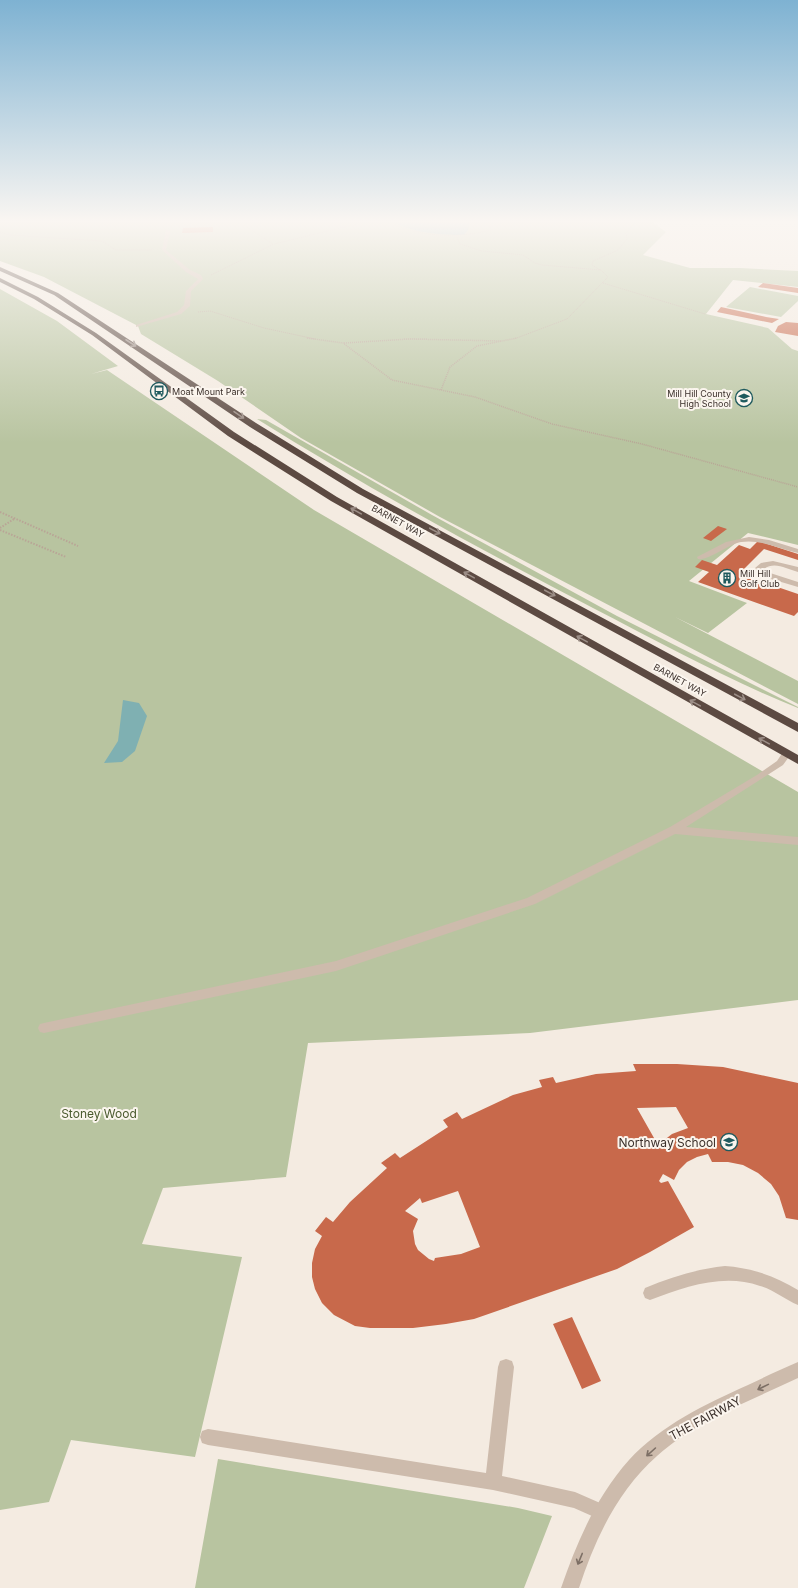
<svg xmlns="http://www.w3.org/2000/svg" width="798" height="1588" font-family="Inter,sans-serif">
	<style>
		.green { fill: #b8c4a0 }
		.water { fill: #7fb0b2 }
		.building { fill: #c8694b; fill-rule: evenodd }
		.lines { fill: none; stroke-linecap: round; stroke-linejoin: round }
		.path-far2 { stroke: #b9a596; stroke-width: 1; stroke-dasharray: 1 1; stroke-linecap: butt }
		.path-far1 { stroke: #b9a596; stroke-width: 1.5; stroke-dasharray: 1 1; stroke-linecap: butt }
		.path { stroke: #b9a596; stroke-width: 2; stroke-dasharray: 1.5 1.5; stroke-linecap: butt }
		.lane { fill: #cdbbac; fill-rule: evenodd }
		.street { fill: #cdbbac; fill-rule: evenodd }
		.highway { fill: #5c4a42; fill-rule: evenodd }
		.oneway { stroke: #9c8e87 }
		.oneway2 { stroke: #7d6f65 }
		.labels { text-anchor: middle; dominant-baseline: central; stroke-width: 4; stroke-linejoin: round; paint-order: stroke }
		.far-poi-label { font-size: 9px; fill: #3b302b; stroke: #fbf5ee; text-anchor: start }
		.far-street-label { font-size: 9px; fill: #3b302b; stroke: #fbf5ee }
		.near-park-label { font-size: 12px; fill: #4a5a2e; stroke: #fbf5ee }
		.near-poi-label { font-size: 12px; fill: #3b302b; stroke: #fbf5ee; text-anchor: end }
		.near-street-label { font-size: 12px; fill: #3b302b; stroke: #fbf5ee }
	</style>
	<rect width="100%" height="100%" fill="#f4ebe1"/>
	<!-- green -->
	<path class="green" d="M 0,221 L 651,221 L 666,232 L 643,255 L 690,268 L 740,268 L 798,271 L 798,287 L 733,280 L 706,314 L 768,328 L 792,349 L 798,351 L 798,545 L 748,533 L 689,581 L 747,603 L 708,633 L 675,617 L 798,681 L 798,704 L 440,517 L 301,438 L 218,381 L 141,334 L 138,326 L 44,277 L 0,261 Z
		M 750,287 L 798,296 L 798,301 L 781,317 L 726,307 Z
		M 0,289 L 57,321 L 118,366 L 91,374 L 107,370 L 314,510 L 798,792 L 798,1000 L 530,1033 L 308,1043 L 286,1177 L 163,1188 L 142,1244 L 242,1257 L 195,1457 L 71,1440 L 49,1502 L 0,1510 Z
		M 257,419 L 266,420 L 432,515 L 617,616 L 798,707 L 798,708 C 728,680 661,643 593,608 C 479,549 366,487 257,419 Z
		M 218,1459 L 518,1508 L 552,1516 L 524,1588 L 195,1588 Z"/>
	<!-- water -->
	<path class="water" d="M 392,221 L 470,221 L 468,230 L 464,235 C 441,235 412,233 392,221 Z
		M 123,700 L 139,703 L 147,716 L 135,751 L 122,762 L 104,763 L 118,741 Z"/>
	<!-- building -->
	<path class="building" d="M 213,227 L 213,232 L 182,233 L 183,228 Z
		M 763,283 L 798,288 L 798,293 L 758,287 Z
		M 721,307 L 766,317 L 779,319 L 772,323 L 717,312 Z
		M 786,322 L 798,323 L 798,336 L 775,332 L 778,326 Z
		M 718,526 L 727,529 L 711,541 L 703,538 Z
		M 758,541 L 798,554 L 798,560 L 764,549 L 739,574 L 798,594 L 798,612 L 794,616 L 698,582 L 709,572 L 695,567 L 702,560 L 717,565 L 739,545 L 750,549 Z
		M 633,1064 L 677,1064 L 723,1067 L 798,1083 L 798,1220 L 786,1218 L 779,1196 L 771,1184 L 758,1173 L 743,1165 L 728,1162 L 712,1162 L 708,1154 L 697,1157 L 687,1162 L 679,1170 L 674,1180 L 663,1174 L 659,1181 L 661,1183 L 668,1181 L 694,1227 L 650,1252 L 617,1269 L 474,1319 L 446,1324 L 413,1328 L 370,1328 L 355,1326 L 334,1315 L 322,1303 L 315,1289 L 312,1277 L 312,1263 L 315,1249 L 322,1236 L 315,1231 L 326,1217 L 333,1222 L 350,1202 L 387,1168 L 381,1163 L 395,1153 L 400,1158 L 448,1127 L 443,1120 L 457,1112 L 462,1119 L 513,1095 L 542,1087 L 539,1080 L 553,1077 L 556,1083 L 596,1074 L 636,1071 ZM 676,1107 L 688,1128 L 672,1134 L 658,1145 L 637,1108 ZM 458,1191 L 480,1247 L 461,1254 L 435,1258 L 434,1261 L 429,1259 L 418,1250 L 415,1244 L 413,1231 L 418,1219 L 405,1211 L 420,1198 L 422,1203 Z
		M 572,1317 L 601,1381 L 582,1389 L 553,1324 Z"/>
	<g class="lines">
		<!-- path-far2 -->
		<path class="path-far2" d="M 244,221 L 244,225 L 273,244
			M 386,221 C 420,237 454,239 491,230 L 489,221
			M 0,232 L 9,235 L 102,241 L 116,250 L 152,250
			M 457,237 L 460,244 L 482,251 L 523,255 L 535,263 L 542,265 L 601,270 L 608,277 L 567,319 L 514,339
			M 600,270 L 592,265 L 593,261 L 618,250 L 627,239 L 626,233 L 636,221
			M 211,275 L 274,244 L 369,221
			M 603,283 L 705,314
			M 198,312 L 210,311 L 264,328 L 315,339
			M 404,339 L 427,339"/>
		<!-- path-far1 -->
		<path class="path-far1" d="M 307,338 L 343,343 L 392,380 L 475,397 L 552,424 L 642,444 L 798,487
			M 344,343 L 410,339 L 501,341
			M 441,390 L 450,367 L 477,346 L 517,338"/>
		<!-- path -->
		<path class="path" d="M 0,512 L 78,546
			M 0,528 L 14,519
			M 0,530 L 66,557"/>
		<!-- lane -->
		<path class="lane" d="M 166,230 L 170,231 L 166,250 L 190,270 L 201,275 L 203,279 L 191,291 L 190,306 L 181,314 L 136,327 L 136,325 L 177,312 L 184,305 L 186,291 L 198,279 L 186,272 L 162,250 Z
			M 749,537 L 769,540 L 798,549 L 798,553 C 779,549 761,539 741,542 C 729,544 708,561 698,559 L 697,557 L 726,542 Z
			M 773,561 L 798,567 L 798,572 C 786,569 775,561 764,569 L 767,572 L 798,582 L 798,587 L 761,576 L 755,568 L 761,563 Z
			M 786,751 L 791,754 L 783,765 L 686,827 L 798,837 L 798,845 L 675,834 L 535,904 L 336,971 L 44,1033 L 40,1032 L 38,1028 L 40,1024 L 44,1023 L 336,961 L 527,898 L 670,827 L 757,775 L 777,761 L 783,752 Z
			M 725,1266 C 752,1268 775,1276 798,1290 L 798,1305 C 785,1300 774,1290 760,1286 C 723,1273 685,1287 650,1300 L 645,1298 L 643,1293 L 645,1288 C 671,1277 697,1269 725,1266 Z
			M 506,1359 L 512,1361 L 514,1367 L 502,1476 L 575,1492 L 607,1506 L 609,1512 L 607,1518 L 601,1520 L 574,1508 L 493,1490 L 208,1445 L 202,1443 L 200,1437 L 202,1431 L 208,1429 L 486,1473 L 498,1367 L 500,1361 Z"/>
		<!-- street -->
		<path class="street" d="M 798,1362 L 798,1378 C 750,1401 697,1420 657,1456 C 618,1490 595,1539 579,1588 L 561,1588 C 577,1542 596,1497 629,1460 C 661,1425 706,1404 748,1385 C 765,1377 781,1369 798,1362 Z"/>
		<!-- highway -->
		<path class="highway" d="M 0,267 L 58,293 L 256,423 L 363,489 L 798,723 L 798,732 L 357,493 L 250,427 L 54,295 L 0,271 Z
			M 0,278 L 38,297 L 96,333 L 234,432 L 337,497 L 798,755 L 798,764 L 331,501 L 228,436 L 92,335 L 34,299 L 0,282 Z"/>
	</g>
	<!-- one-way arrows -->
	<defs><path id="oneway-shaft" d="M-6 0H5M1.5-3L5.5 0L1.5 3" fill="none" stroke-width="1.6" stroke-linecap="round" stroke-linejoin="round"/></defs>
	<g class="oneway">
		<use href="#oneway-shaft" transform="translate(131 343) rotate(33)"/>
		<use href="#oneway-shaft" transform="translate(239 415) rotate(34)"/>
		<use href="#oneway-shaft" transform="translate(356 511) rotate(-151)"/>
		<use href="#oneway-shaft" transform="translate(435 531) rotate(28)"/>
		<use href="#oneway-shaft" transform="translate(469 575) rotate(-151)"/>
		<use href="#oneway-shaft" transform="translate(550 593) rotate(28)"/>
		<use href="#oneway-shaft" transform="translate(582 639) rotate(-151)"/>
		<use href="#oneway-shaft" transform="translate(740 697) rotate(28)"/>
		<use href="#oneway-shaft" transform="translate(695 703) rotate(-151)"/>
		<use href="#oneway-shaft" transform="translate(764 741) rotate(-151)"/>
	</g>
	<g class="oneway2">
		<use href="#oneway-shaft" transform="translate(763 1387) rotate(154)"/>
		<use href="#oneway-shaft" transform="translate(651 1452) rotate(138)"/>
		<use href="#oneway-shaft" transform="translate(580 1559) rotate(112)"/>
	</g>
	<!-- sky -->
	<linearGradient id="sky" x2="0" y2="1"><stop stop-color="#7eb2d2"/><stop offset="0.5" stop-color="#faf6f2"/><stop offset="1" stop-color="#faf6f2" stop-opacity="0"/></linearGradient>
	<rect width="798" height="443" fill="url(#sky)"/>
	<!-- icons -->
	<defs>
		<g id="bus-ring" transform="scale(0.9)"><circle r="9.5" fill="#fbf5ee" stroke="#1f5a5e" stroke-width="1.5"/><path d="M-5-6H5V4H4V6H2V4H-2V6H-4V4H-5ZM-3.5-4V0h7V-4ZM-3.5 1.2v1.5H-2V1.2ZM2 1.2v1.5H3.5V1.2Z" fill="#1f5a5e"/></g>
		<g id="school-ring" transform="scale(0.9)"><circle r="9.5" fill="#fbf5ee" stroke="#1f5a5e" stroke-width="1.5"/><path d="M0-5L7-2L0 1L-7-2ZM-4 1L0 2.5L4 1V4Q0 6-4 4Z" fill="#1f5a5e"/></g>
		<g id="building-ring" transform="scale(0.9)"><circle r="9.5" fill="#fbf5ee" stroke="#1f5a5e" stroke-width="1.5"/><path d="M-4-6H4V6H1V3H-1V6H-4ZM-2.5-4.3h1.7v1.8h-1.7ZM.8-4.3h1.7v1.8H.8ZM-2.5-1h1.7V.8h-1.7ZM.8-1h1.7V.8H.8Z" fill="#1f5a5e"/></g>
	</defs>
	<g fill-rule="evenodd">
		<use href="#bus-ring" x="159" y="391"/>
		<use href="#school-ring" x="744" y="398"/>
		<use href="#building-ring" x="727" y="578"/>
		<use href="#school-ring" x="729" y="1142"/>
	</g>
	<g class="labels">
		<!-- far-poi labels -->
		<g class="far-poi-label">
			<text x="172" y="391">Moat Mount Park</text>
			<text x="731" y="393" text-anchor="end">Mill Hill County<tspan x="731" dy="10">High School</tspan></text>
			<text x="740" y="573">Mill Hill<tspan x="740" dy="10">Golf Club</tspan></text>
		</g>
		<!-- far-street labels -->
		<g class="far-street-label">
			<text transform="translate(398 521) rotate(29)">BARNET WAY</text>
			<text transform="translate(680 680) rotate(29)">BARNET WAY</text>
		</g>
		<!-- near-park labels -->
		<g class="near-park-label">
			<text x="99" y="1113">Stoney Wood</text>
		</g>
		<!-- near-poi labels -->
		<g class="near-poi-label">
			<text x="716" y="1142">Northway School</text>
		</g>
		<!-- near-street labels -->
		<g class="near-street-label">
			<text transform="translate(705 1418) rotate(-28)">THE FAIRWAY</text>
		</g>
	</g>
</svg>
